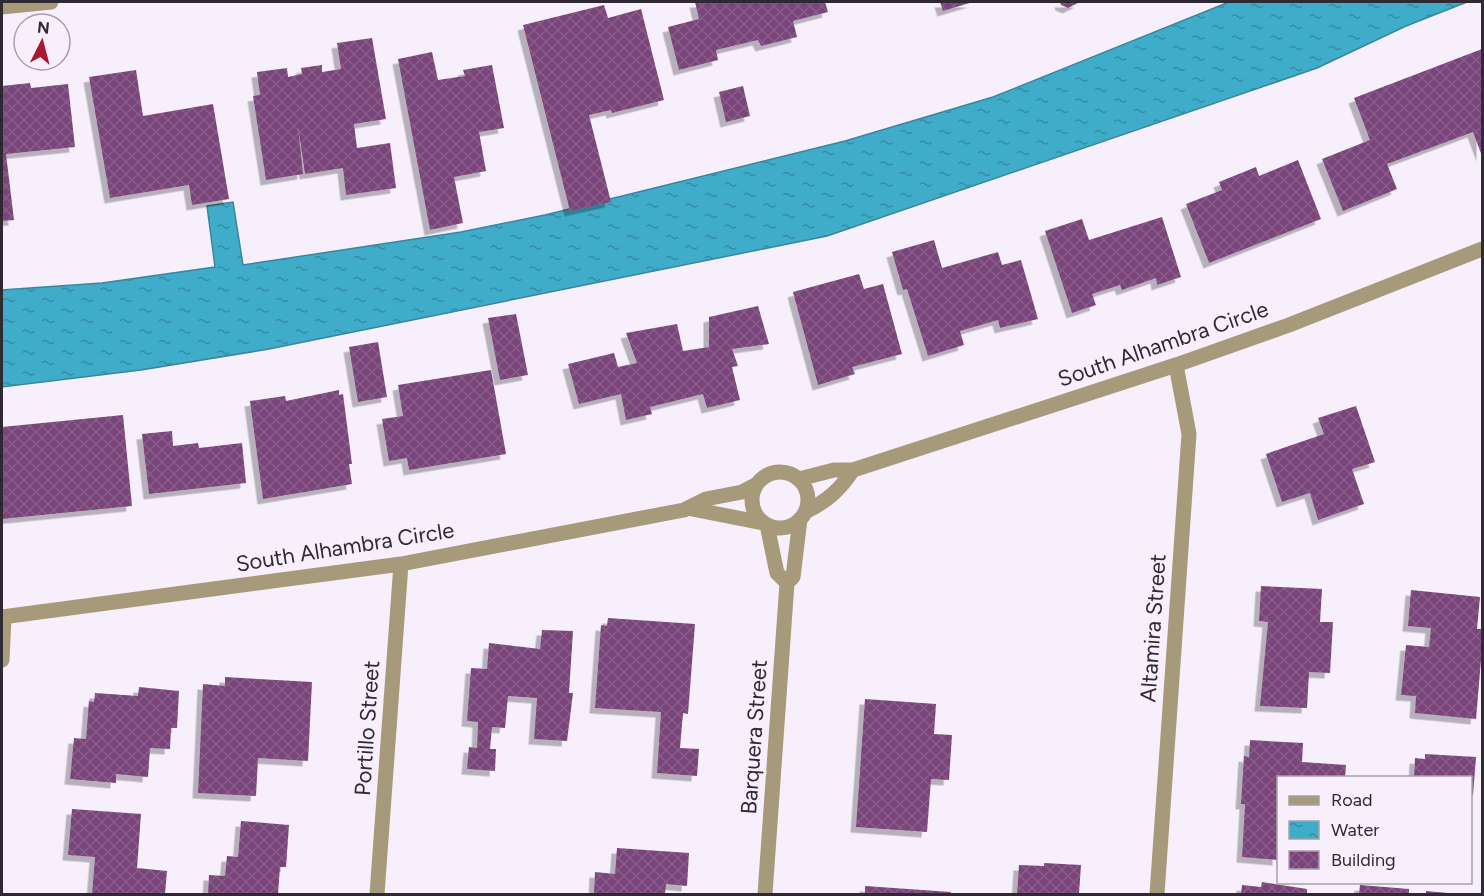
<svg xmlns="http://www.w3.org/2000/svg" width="1484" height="896" font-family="Figtree,sans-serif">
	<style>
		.water { fill: url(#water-ripples); stroke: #3a859c; stroke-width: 1.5 }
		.building { fill: url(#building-cross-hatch); filter: url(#shadow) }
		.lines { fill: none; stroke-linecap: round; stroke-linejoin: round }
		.street { stroke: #a69a7a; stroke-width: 15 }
		.labels { text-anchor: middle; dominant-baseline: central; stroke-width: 6; stroke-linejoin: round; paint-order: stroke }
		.street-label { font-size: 22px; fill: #2f2934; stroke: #f7f0fc }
	</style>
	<defs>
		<pattern id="water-ripples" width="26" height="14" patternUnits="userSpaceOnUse" patternTransform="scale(1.5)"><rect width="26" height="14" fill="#3fadc9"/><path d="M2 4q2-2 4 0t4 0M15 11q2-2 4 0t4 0" fill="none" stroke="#358da4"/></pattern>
		<pattern id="building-cross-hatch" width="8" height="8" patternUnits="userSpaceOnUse" patternTransform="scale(1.5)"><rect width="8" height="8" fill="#7a447a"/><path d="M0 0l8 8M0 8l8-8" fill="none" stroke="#885d88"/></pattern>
		<filter id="shadow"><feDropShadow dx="-5.5" dy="5.5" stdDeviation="0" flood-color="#0004"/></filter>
	</defs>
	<rect width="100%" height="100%" fill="#f7f0fc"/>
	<!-- water -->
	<path class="water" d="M 1229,2 L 1467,2 L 1406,26 L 1317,68 L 827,236 L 269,349 L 141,370 L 2,387 L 2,290 L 102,283 L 215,267 L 207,206 L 233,202 L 243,265 L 461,232 L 545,215 L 845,141 L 993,97 Z"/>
	<!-- building -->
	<path class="building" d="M 695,2 L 825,2 L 828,12 L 793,21 L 797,37 L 761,46 L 758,40 L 716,50 L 718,60 L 679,70 L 668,27 L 699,19 Z
		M 940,2 L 973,2 L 943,11 Z
		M 1060,2 L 1080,2 L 1068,8 L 1061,5 Z
		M 604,5 L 608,18 L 641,9 L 664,100 L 612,113 L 611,110 L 589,115 L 611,202 L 570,211 L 523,25 Z
		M 372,38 L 386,119 L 354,124 L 357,148 L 390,143 L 396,188 L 346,195 L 343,168 L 305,174 L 298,126 L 303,174 L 266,180 L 253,96 L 260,95 L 257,72 L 287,68 L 288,77 L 302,74 L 301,68 L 322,65 L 322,72 L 341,69 L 337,43 Z
		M 1482,49 L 1482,156 L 1473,132 L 1387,164 L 1397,189 L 1343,211 L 1322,159 L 1370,140 L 1354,98 Z
		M 432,52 L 438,80 L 465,76 L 463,70 L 492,65 L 504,128 L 479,132 L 486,171 L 454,177 L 463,223 L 430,230 L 398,59 Z
		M 136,70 L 143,116 L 213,104 L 229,199 L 192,205 L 189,185 L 110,198 L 89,77 Z
		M 30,83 L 31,88 L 68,84 L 75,147 L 6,154 L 14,220 L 2,221 L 2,86 Z
		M 743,86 L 750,116 L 726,122 L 719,92 Z
		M 1298,160 L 1321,219 L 1209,263 L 1186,204 L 1222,190 L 1219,182 L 1256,167 L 1259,176 Z
		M 1162,217 L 1181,277 L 1157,285 L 1156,278 L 1122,290 L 1120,285 L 1092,294 L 1096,305 L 1072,313 L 1045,231 L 1082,219 L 1089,240 Z
		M 934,240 L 942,268 L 998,252 L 1002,265 L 1021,260 L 1038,319 L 1000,328 L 998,320 L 960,331 L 964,345 L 928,356 L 907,289 L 903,290 L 892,252 Z
		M 859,274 L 864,289 L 883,284 L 902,354 L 852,367 L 855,374 L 818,385 L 793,292 Z
		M 758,306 L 769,344 L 732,349 L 738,366 L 732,367 L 740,400 L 707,408 L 703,394 L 650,407 L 652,414 L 626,420 L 621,394 L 579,404 L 568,364 L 614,353 L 618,367 L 637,363 L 626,333 L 677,324 L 683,351 L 709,347 L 709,317 Z
		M 516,314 L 528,375 L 500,380 L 488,318 Z
		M 378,342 L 387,397 L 358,402 L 349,347 Z
		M 491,370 L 506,454 L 409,470 L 407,458 L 389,461 L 382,419 L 403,416 L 398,385 Z
		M 339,390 L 339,395 L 343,394 L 352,464 L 349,464 L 352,484 L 263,499 L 250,401 L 285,396 L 286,401 Z
		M 1356,406 L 1375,462 L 1352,469 L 1364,504 L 1318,520 L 1310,493 L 1282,502 L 1266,454 L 1324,434 L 1318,418 Z
		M 123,415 L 132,506 L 2,519 L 2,427 Z
		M 172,431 L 173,446 L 198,443 L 199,448 L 242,443 L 246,483 L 149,494 L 142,434 Z
		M 1261,586 L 1322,589 L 1320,622 L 1333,622 L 1330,673 L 1309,672 L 1307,708 L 1260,706 L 1268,622 L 1259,621 Z
		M 1411,590 L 1480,597 L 1477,629 L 1482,629 L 1482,648 L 1476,719 L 1415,713 L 1416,696 L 1401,695 L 1406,645 L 1429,647 L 1431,628 L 1408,626 Z
		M 608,618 L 695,624 L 688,714 L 683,713 L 680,748 L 699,749 L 697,776 L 657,773 L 661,712 L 595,708 L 601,625 L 607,626 Z
		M 542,630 L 573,631 L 569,693 L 573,693 L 567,741 L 534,739 L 537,698 L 508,696 L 505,728 L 492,727 L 490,749 L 496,749 L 495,771 L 467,769 L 469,747 L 477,748 L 478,722 L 467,721 L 471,668 L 487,669 L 489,643 L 540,649 Z
		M 225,677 L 312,682 L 308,761 L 258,758 L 256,796 L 198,793 L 203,684 L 225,686 Z
		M 139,687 L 179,691 L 177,728 L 171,728 L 170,749 L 150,748 L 148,777 L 116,774 L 116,783 L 70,779 L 74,738 L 86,739 L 89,701 L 94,702 L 95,693 L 138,696 Z
		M 865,699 L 936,704 L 934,734 L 952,735 L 949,780 L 931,779 L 927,832 L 856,827 Z
		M 1250,740 L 1303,743 L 1302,762 L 1346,765 L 1345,778 L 1278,778 L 1278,860 L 1242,857 L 1245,804 L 1241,804 L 1244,756 L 1249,757 Z
		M 1425,754 L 1476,757 L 1473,795 L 1470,795 L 1470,778 L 1414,778 L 1415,758 L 1425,759 Z
		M 72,809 L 141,814 L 137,868 L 167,871 L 165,894 L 92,894 L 95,857 L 68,855 Z
		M 241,821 L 289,825 L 286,867 L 280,867 L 278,894 L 208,894 L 209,875 L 225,876 L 227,856 L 238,857 Z
		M 617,848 L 689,853 L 687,886 L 666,884 L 665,894 L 594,894 L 595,872 L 615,874 Z
		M 1044,863 L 1081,865 L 1079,894 L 1017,894 L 1019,865 L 1044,866 Z
		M 1262,882 L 1307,889 L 1307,894 L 1241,894 L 1242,885 L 1261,887 Z
		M 1360,885 L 1409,889 L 1409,894 L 1359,894 Z
		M 865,886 L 951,892 L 950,894 L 865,894 Z
		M 1426,891 L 1448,893 L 1448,894 L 1426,894 Z"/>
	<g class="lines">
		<!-- street -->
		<path class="street" d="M 2,7 L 51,2
			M752 500a28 28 0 1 1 56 0a28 28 0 1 1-56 0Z
			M 799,479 L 834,470 L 853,470 L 1176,365 L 1289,325 L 1482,249
			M 692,509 L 763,523
			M 805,512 C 826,502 840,490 853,470
			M 767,525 L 777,573 L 787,583
			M 2,617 L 401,564 L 684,510 L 706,499 L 742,492 L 755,485
			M 2,660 L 4,617
			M 377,894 L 401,564
			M 765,894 L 787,583 L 793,577 L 800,519
			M 1157,894 L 1189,434 L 1176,365"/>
	</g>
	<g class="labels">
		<!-- street labels -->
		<g class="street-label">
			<text transform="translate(1163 344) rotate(-19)">South Alhambra Circle</text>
			<text transform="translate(345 547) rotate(-9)">South Alhambra Circle</text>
			<text transform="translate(1153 628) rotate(-86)">Altamira Street</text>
			<text transform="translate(367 728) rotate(-86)">Portillo Street</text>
			<text transform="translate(754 737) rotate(-86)">Barquera Street</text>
		</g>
	</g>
	<!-- border -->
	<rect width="1484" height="896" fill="none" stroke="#2f2934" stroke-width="6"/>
	<!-- legend -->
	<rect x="1277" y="776" width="195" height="108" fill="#f7f0fc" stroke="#a7a0ac" stroke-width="1.5"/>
	<rect x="1289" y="796" width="30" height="9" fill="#a69a7a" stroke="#a7a0ac" stroke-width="1.5"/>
	<text x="1331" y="806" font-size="18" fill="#2f2934">Road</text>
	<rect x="1289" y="821" width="30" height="18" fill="url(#water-ripples)" stroke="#a7a0ac" stroke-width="1.5"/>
	<text x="1331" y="836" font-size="18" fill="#2f2934">Water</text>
	<rect x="1289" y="851" width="30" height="18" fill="url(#building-cross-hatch)" stroke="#a7a0ac" stroke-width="1.5"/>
	<text x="1331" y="866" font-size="18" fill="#2f2934">Building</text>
	<!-- north arrow -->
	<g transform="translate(42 42) rotate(6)"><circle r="28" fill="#f7f0fc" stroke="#a7a0ac" stroke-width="1.5"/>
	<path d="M0-4.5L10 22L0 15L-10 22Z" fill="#ab1630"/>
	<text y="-9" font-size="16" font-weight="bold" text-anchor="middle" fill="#2f2934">N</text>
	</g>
</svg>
